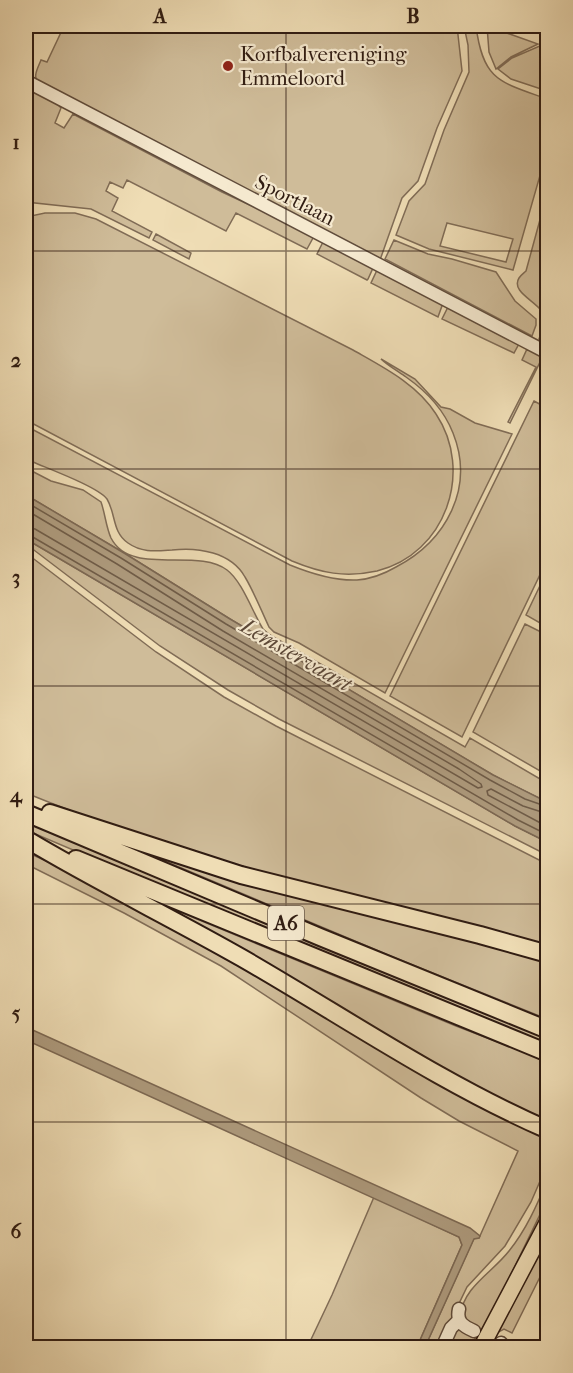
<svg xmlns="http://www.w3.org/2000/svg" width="573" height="1373" font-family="'IM FELL French Canon',serif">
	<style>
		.green { fill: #cfbc99; stroke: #806c56; stroke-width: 1.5; fill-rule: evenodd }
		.water { fill: #ae9b7e; stroke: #7c6853; stroke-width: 1.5 }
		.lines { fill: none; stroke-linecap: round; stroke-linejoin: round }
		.shore { stroke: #6f5c48; stroke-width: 1.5 }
		.minor-casing { stroke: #604c3b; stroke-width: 15 }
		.major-casing { stroke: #301c12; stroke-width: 18 }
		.highway-casing { stroke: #301c12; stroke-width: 20 }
		.minor { stroke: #f5e9cf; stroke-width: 12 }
		.major { stroke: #efddb5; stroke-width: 15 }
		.highway { stroke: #efddb5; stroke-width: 16 }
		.grid { fill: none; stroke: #301c12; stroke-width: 1.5; stroke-opacity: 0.55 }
		.poi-dot { fill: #8f2418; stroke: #f5e9cf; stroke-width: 2 }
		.labels { text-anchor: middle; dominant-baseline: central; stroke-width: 4.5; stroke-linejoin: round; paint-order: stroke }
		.shield { fill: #f5e9cf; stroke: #6b5a4b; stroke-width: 1.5 }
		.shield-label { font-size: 20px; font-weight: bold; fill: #301c12 }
		.poi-label { font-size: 21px; fill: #301c12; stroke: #f5e9cf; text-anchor: start }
		.street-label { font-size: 21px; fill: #301c12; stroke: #f5e9cf }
		.water-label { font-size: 22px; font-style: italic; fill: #5c4838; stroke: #f5e9cf }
		.neatline { fill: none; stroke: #301c12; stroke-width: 2 }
		.grid-label { font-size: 20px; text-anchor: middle; font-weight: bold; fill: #301c12 }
	</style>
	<rect width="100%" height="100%" fill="#efddb5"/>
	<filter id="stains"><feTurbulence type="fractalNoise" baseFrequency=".00333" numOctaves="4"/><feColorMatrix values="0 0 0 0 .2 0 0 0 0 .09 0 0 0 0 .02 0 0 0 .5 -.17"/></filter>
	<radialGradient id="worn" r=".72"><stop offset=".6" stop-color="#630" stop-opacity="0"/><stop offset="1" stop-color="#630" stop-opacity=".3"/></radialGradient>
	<!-- green -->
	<path class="green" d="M 64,26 L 457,26 L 462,71 L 437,128 L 418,181 L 402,198 L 380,260 L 38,85 C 33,75 37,70 41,60 L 47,62 Z
		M 464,26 L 476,26 C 483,81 500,82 547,99 L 547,151 L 513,270 L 429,249 L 396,235 L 409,201 L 425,184 L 444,130 L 469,72 L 468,45 ZM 447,223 L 513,239 L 506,262 L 440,246 Z
		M 487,26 L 538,44 L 511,57 L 496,69 L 489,52 Z
		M 518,26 L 547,26 L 547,35 Z
		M 542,45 L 547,47 L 547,91 L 511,79 L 498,69 L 512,58 Z
		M 26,87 L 55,101 L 61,108 L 55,123 L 64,128 L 73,114 L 222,192 L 312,234 L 313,238 L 307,249 L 236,213 L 226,231 L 127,180 L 123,188 L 110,182 L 106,191 L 118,198 L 112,211 L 152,232 L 149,238 L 91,209 L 26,202 Z
		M 547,194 L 547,325 L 540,340 L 539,339 C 541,333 545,327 546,321 C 546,304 509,294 519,278 C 521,275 524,273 526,271 Z
		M 45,213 L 75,213 L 96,219 L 353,350 C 383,367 417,384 436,414 C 474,471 446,554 377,571 C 345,578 321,573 292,561 L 26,420 L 26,217 Z
		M 156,234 L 191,253 L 189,259 L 153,240 Z
		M 324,240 L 373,268 L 368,279 L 367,280 L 317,254 Z
		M 394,240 L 428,254 L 452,259 L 496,272 L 515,301 L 536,319 L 536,325 L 532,336 L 385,259 Z
		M 378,268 L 443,303 L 438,317 L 371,283 Z
		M 448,307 L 521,340 L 514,353 L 442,319 Z
		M 527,349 L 543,356 L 510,423 L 508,422 L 536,367 L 522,360 Z
		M 381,359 L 415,379 L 441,407 L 450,409 L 475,423 L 512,434 L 385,693 L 299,643 L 274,632 L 269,627 C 261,610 254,592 245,577 C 231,552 198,547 172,550 C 156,551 142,553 128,543 C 112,532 116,514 107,499 C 98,487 49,469 33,462 L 26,461 L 26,426 L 290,565 C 312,574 334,581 357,580 C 371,579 384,574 396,567 C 446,541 475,488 453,433 C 444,410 426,391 406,377 C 399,372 387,365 381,359 Z
		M 534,401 L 547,408 L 547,560 L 462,737 L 390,696 Z
		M 26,468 L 51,481 L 83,490 L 101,502 C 105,513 106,527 111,538 C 131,577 197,547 227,570 C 242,581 253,613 263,629 L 270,635 L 465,747 L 470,738 L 547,783 L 547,802 L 493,775 L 230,619 L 124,553 L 26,495 Z
		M 26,539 L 515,826 L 547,842 L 547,855 L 279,719 L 228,690 L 160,646 L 26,544 Z
		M 26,553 L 156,652 L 224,697 L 276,726 L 547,864 L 547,947 C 473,922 395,909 319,889 C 220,863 121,832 26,793 Z
		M 547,571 L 547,627 L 526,615 Z
		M 525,624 L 547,635 L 547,775 L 473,732 Z
		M 26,819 L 547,1036 L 547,1047 L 292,943 L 26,830 Z
		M 91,830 L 547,956 L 547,1019 L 393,957 Z
		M 26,852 L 76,874 L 547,1133 L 547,1165 L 531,1202 L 505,1246 L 467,1287 L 438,1347 L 425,1347 L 474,1238 L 479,1238 L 518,1151 L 459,1121 L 421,1098 L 221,966 L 124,913 L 26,864 Z
		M 117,886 L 456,1026 L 547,1061 L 547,1124 L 508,1108 Z
		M 547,1181 L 547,1200 L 483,1332 L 468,1325 L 460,1316 C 464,1286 492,1273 509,1251 C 526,1230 537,1205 547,1181 Z
		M 374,1197 L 459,1237 L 462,1245 L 417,1347 L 307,1348 L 332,1295 Z
		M 547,1235 L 547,1273 L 542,1273 L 512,1333 L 504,1329 L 493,1335 Z
		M 462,1328 L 477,1335 L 470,1347 L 446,1348 L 457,1329 Z"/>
	<!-- water -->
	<path class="water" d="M 26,495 L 124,553 L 230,619 L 493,775 L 547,802 L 547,842 L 515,826 L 26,539 Z
		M 26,1027 L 470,1228 L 480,1236 L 479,1238 L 474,1239 L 425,1347 L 417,1347 L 462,1245 L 459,1237 L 26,1040 Z"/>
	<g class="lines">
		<!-- shore -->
		<path class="shore" d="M 26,502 L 121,558 L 226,624 L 490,780 L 525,799 L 548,807
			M 26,510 L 117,564 L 223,631 L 459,769 L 481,784 L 482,787 L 478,788 L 35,529 L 26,527
			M 26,535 L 31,536 L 518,820 L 548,835
			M 548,814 L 523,806 L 491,789 L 487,791 L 488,795 L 548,827"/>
		<!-- minor casing -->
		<g class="minor-casing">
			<path id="minor" d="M 26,81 L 548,353
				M 459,1309 C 456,1322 463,1326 474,1331
				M 501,1343 L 505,1348
				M 442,1348 L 451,1328 L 459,1320"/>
		</g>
		<!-- major casing -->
		<g class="major-casing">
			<path id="major" d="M 481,1348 L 548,1221"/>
		</g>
		<!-- highway casing -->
		<g class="highway-casing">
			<path id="highway" d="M 26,813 L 320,937 L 548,1030
				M 50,813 L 241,875 L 480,935 L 548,954
				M 26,839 C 96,881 170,917 242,958 C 343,1016 440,1083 548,1130
				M 76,859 L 548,1053"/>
		</g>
		<!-- minor -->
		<use href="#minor" class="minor"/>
		<!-- major -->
		<use href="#major" class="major"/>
		<!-- highway -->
		<use href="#highway" class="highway"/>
	</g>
	<!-- grid -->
	<path class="grid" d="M 286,26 L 286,1348M 26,251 L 548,251M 26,469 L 548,469M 26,686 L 548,686M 26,904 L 548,904M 26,1122 L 548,1122"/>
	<!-- markers -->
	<circle class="poi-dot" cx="228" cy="66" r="6"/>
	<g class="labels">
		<!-- shield labels -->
		<rect class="shield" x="268" y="906" width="36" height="34" rx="4.5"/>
		<g class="shield-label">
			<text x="286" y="923">A6</text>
		</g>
		<!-- poi labels -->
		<g class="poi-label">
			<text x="240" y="54">Korfbalvereniging<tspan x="240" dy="24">Emmeloord</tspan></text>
		</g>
		<!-- street labels -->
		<g class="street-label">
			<text transform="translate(295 200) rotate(27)">Sportlaan</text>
		</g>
		<!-- water labels -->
		<g class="water-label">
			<text transform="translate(296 655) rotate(30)">Lemstervaart</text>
		</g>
	</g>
	<!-- margin -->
	<rect width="573" height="1373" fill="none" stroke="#efddb5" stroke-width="66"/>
	<rect x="33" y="33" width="507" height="1307" class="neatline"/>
	<g class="grid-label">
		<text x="160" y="23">A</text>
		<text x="413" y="23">B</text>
		<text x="16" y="149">1</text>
		<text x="16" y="367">2</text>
		<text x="16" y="584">3</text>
		<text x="16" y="802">4</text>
		<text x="16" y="1020">5</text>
		<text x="16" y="1238">6</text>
	</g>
	<rect width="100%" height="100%" filter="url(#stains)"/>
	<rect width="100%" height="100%" fill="url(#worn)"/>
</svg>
